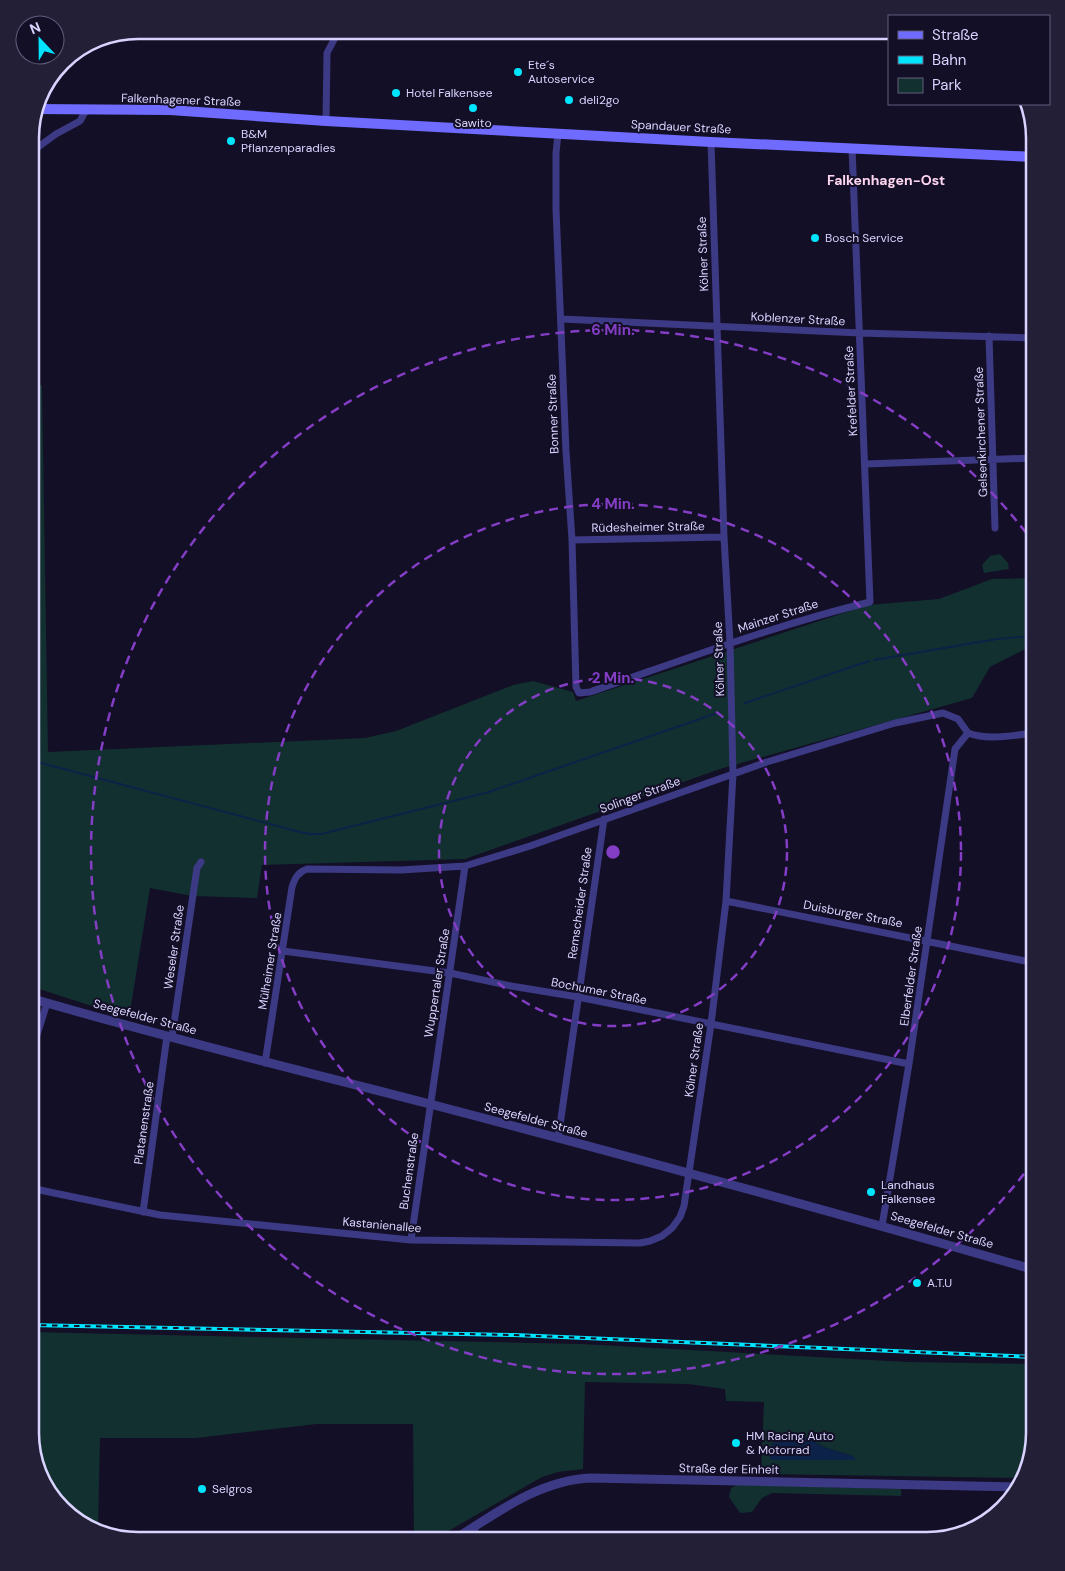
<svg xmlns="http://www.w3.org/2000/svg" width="1065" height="1571" font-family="'DM Sans',sans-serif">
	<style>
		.green { fill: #12302f; fill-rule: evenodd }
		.water { fill: #0c2248 }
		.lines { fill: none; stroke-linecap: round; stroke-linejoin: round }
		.stream { stroke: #0c2248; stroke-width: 2 }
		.minor { stroke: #3d3a85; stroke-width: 7 }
		.tertiary { stroke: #3d3a85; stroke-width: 9 }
		.secondary { stroke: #6f6bff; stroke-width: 10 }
		.rail-casing { stroke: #00e5ff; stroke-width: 4 }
		.rail { stroke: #130f26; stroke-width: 2; stroke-dasharray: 5.5; stroke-linecap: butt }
		.ring { fill: none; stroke: #843dc5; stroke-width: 2.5; stroke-dasharray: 9 6 }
		.poi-dot { fill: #00e5ff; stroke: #130f26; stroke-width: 2 }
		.labels { text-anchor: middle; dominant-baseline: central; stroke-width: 4; stroke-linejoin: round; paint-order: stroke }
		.poi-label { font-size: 12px; fill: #d9d4ff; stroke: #130f26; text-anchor: start }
		.street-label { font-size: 12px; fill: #d9d4ff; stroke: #130f26 }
		.neighbourhood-label { font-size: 14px; font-weight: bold; fill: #ffd6f0; stroke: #130f26 }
		.rim { fill: none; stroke: #d9d4ff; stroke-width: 2.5 }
		.centre { fill: #843dc5; stroke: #130f26; stroke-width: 2.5 }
		.ring-label { font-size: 15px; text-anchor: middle; font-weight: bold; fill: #843dc5; stroke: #130f26; stroke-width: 4; stroke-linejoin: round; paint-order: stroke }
	</style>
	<rect width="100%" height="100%" fill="#130f26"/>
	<!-- green -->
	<path class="green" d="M 42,385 L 48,752 L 365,738 L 396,731 L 513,685 L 533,681 L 573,692 L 576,701 L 868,605 L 939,599 L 992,579 L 1035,578 L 1035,644 L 990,667 L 972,698 L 720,769 L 465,859 L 262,865 L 257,898 L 192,896 L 150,888 L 129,1018 L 30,986 L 30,387 Z
		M 1000,554 L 1008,563 L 1009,569 L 984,573 L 982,565 L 990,556 Z
		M 30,1332 L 581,1344 L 907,1362 L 1035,1364 L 1035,1434 L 1023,1478 L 761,1474 L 764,1402 L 726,1401 L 725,1389 L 688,1384 L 585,1382 L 583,1469 L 558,1472 L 542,1477 L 431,1541 L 414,1541 L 413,1424 L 317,1424 L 196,1438 L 100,1438 L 98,1531 L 84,1526 L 44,1487 L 30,1433 ZM 798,1434 L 826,1448 L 853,1456 L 771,1444 Z
		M 737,1485 L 901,1489 L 901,1496 L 772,1493 L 762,1498 L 752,1512 L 740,1513 L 729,1497 L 731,1488 Z"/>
	<!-- water -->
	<path class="water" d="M 798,1434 L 826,1448 L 853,1456 L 856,1460 L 771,1460 L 768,1454 C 773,1438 782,1435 798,1434 Z"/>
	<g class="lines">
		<!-- stream -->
		<path class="stream" d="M 874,660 L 997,639 L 1035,636
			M 745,703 L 869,661
			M 30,760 L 300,832 L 310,834 L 321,834 L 489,792 L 720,712"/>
		<!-- minor -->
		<path class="minor" d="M 326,121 L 327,53 L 339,30
			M 558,134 L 556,153 L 556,209 L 566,451 L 572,540 L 576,687 L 579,693 L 590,692 C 683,660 775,625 870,602 L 852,148
			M 30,153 L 56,134 L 80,121 L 86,110
			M 561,319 L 860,333 L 1035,338
			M 989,336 L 995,528
			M 866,464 L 1035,458
			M 572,540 L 724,537
			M 968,733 C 989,741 1013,735 1035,733
			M 726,901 L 1035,963
			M 283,951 L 450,973 L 511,986 L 578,997 L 909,1064
			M 172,1037 L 197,868 L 201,862
			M 30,1057 L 47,1003
			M 265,1063 L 292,887 C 295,878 298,872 307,869 L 401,870 L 465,866 L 530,846 L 767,762 L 895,723 L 943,713 L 958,719 L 968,733
			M 558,1139 L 604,819
			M 30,1188 L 160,1215 L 411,1240 L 640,1243 L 650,1241 L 662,1236 L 672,1228 L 680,1217 L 684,1206 L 711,1024 L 726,901 L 733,774 L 730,643 L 724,537 L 711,142
			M 143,1212 L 167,1036
			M 882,1226 L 909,1064 L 955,749 L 968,733
			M 411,1240 L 465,866
			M 473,1528 L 480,1541"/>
		<!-- tertiary -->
		<path class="tertiary" d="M 30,998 C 162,1037 296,1069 430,1104 C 632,1157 834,1212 1035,1270
			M 452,1541 C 495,1514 539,1480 591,1478 L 1021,1487"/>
		<!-- secondary -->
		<path class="secondary" d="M 35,109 L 170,110 L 326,121 L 711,142 L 1035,157"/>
		<!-- rail casing -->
		<g class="rail-casing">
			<path id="rail" d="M 30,1325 L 514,1335 L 1035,1357"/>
		</g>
		<!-- rail -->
		<use href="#rail" class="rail"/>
	</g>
	<!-- distance rings -->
	<g class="ring">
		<circle cx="613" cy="852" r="174"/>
		<circle cx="613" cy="852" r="348"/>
		<path d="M1033 1162A522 522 0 1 1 1033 542"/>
	</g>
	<!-- markers -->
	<g class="poi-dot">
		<circle cx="518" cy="72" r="5"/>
		<circle cx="396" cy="93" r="5"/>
		<circle cx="569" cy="100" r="5"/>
		<circle cx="473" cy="108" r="5"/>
		<circle cx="231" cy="141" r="5"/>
		<circle cx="815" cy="238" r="5"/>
		<circle cx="871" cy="1192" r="5"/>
		<circle cx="917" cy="1283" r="5"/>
		<circle cx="736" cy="1443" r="5"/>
		<circle cx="202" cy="1489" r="5"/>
	</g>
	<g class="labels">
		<!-- poi labels -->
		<g class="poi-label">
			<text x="528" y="65">Ete´s<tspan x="528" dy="14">Autoservice</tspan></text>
			<text x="406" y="93">Hotel Falkensee</text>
			<text x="579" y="100">deli2go</text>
			<text x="473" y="123" text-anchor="middle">Sawito</text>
			<text x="241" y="134">B&amp;M<tspan x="241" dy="14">Pflanzenparadies</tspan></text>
			<text x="825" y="238">Bosch Service</text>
			<text x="881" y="1185">Landhaus<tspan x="881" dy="14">Falkensee</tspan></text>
			<text x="927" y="1283">A.T.U</text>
			<text x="746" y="1436">HM Racing Auto<tspan x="746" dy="14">&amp; Motorrad</tspan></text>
			<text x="212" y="1489">Selgros</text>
		</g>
		<!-- street labels -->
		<g class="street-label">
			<text transform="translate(181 100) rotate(2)">Falkenhagener Straße</text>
			<text transform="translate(681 127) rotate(3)">Spandauer Straße</text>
			<text transform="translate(703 254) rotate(-92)">Kölner Straße</text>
			<text transform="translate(798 319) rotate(3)">Koblenzer Straße</text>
			<text transform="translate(851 391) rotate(-93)">Krefelder Straße</text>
			<text transform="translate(553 414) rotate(-92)">Bonner Straße</text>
			<text transform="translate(981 432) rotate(-92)">Gelsenkirchener Straße</text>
			<text transform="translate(648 527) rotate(-1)">Rüdesheimer Straße</text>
			<text transform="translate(778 616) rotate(-18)">Mainzer Straße</text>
			<text transform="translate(719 659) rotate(-92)">Kölner Straße</text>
			<text transform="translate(640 795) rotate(-20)">Solinger Straße</text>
			<text transform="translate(580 903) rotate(-82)">Remscheider Straße</text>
			<text transform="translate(853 914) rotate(11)">Duisburger Straße</text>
			<text transform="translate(174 947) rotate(-82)">Weseler Straße</text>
			<text transform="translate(270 961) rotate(-81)">Mülheimer Straße</text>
			<text transform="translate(911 976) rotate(-82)">Elberfelder Straße</text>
			<text transform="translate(437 983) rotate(-81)">Wuppertaler Straße</text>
			<text transform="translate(599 991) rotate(11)">Bochumer Straße</text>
			<text transform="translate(145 1017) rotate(15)">Seegefelder Straße</text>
			<text transform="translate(694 1060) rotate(-82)">Kölner Straße</text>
			<text transform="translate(536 1120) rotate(15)">Seegefelder Straße</text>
			<text transform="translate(144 1123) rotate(-82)">Platanenstraße</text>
			<text transform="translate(409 1171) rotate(-82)">Buchenstraße</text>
			<text transform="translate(382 1225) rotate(5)">Kastanienallee</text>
			<text transform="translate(942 1230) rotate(16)">Seegefelder Straße</text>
			<text transform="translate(729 1469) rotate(1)">Straße der Einheit</text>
		</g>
		<!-- neighbourhood labels -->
		<g class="neighbourhood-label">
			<text x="886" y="180">Falkenhagen-Ost</text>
		</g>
	</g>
	<!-- crop -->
	<path d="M0 0H1065V1571H0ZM138 39H927A99 99 0 0 1 1026 138V1433A99 99 0 0 1 927 1532H138A99 99 0 0 1 39 1433V138A99 99 0 0 1 138 39Z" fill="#231f37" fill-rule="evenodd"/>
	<path class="rim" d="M138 39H927A99 99 0 0 1 1026 138V1433A99 99 0 0 1 927 1532H138A99 99 0 0 1 39 1433V138A99 99 0 0 1 138 39Z"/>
	<circle cx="613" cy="852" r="8" class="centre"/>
	<g class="ring-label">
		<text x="613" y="335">6 Min.</text>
		<text x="613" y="509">4 Min.</text>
		<text x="613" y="683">2 Min.</text>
	</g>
	<!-- legend -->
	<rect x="888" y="15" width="162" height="90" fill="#130f26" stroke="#625e7d"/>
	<rect x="898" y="31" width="25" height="8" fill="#6f6bff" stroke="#625e7d"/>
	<text x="932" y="40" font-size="15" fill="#d9d4ff">Straße</text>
	<rect x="898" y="56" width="25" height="8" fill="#00e5ff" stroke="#625e7d"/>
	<text x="932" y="65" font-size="15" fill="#d9d4ff">Bahn</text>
	<rect x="898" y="78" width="25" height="15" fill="#12302f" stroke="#625e7d"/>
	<text x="932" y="90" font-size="15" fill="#d9d4ff">Park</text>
	<!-- north arrow -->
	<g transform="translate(40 40) rotate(338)"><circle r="24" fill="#130f26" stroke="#625e7d"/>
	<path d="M0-4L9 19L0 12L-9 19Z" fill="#00e5ff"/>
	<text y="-8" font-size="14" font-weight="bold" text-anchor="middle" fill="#d9d4ff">N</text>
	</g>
</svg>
